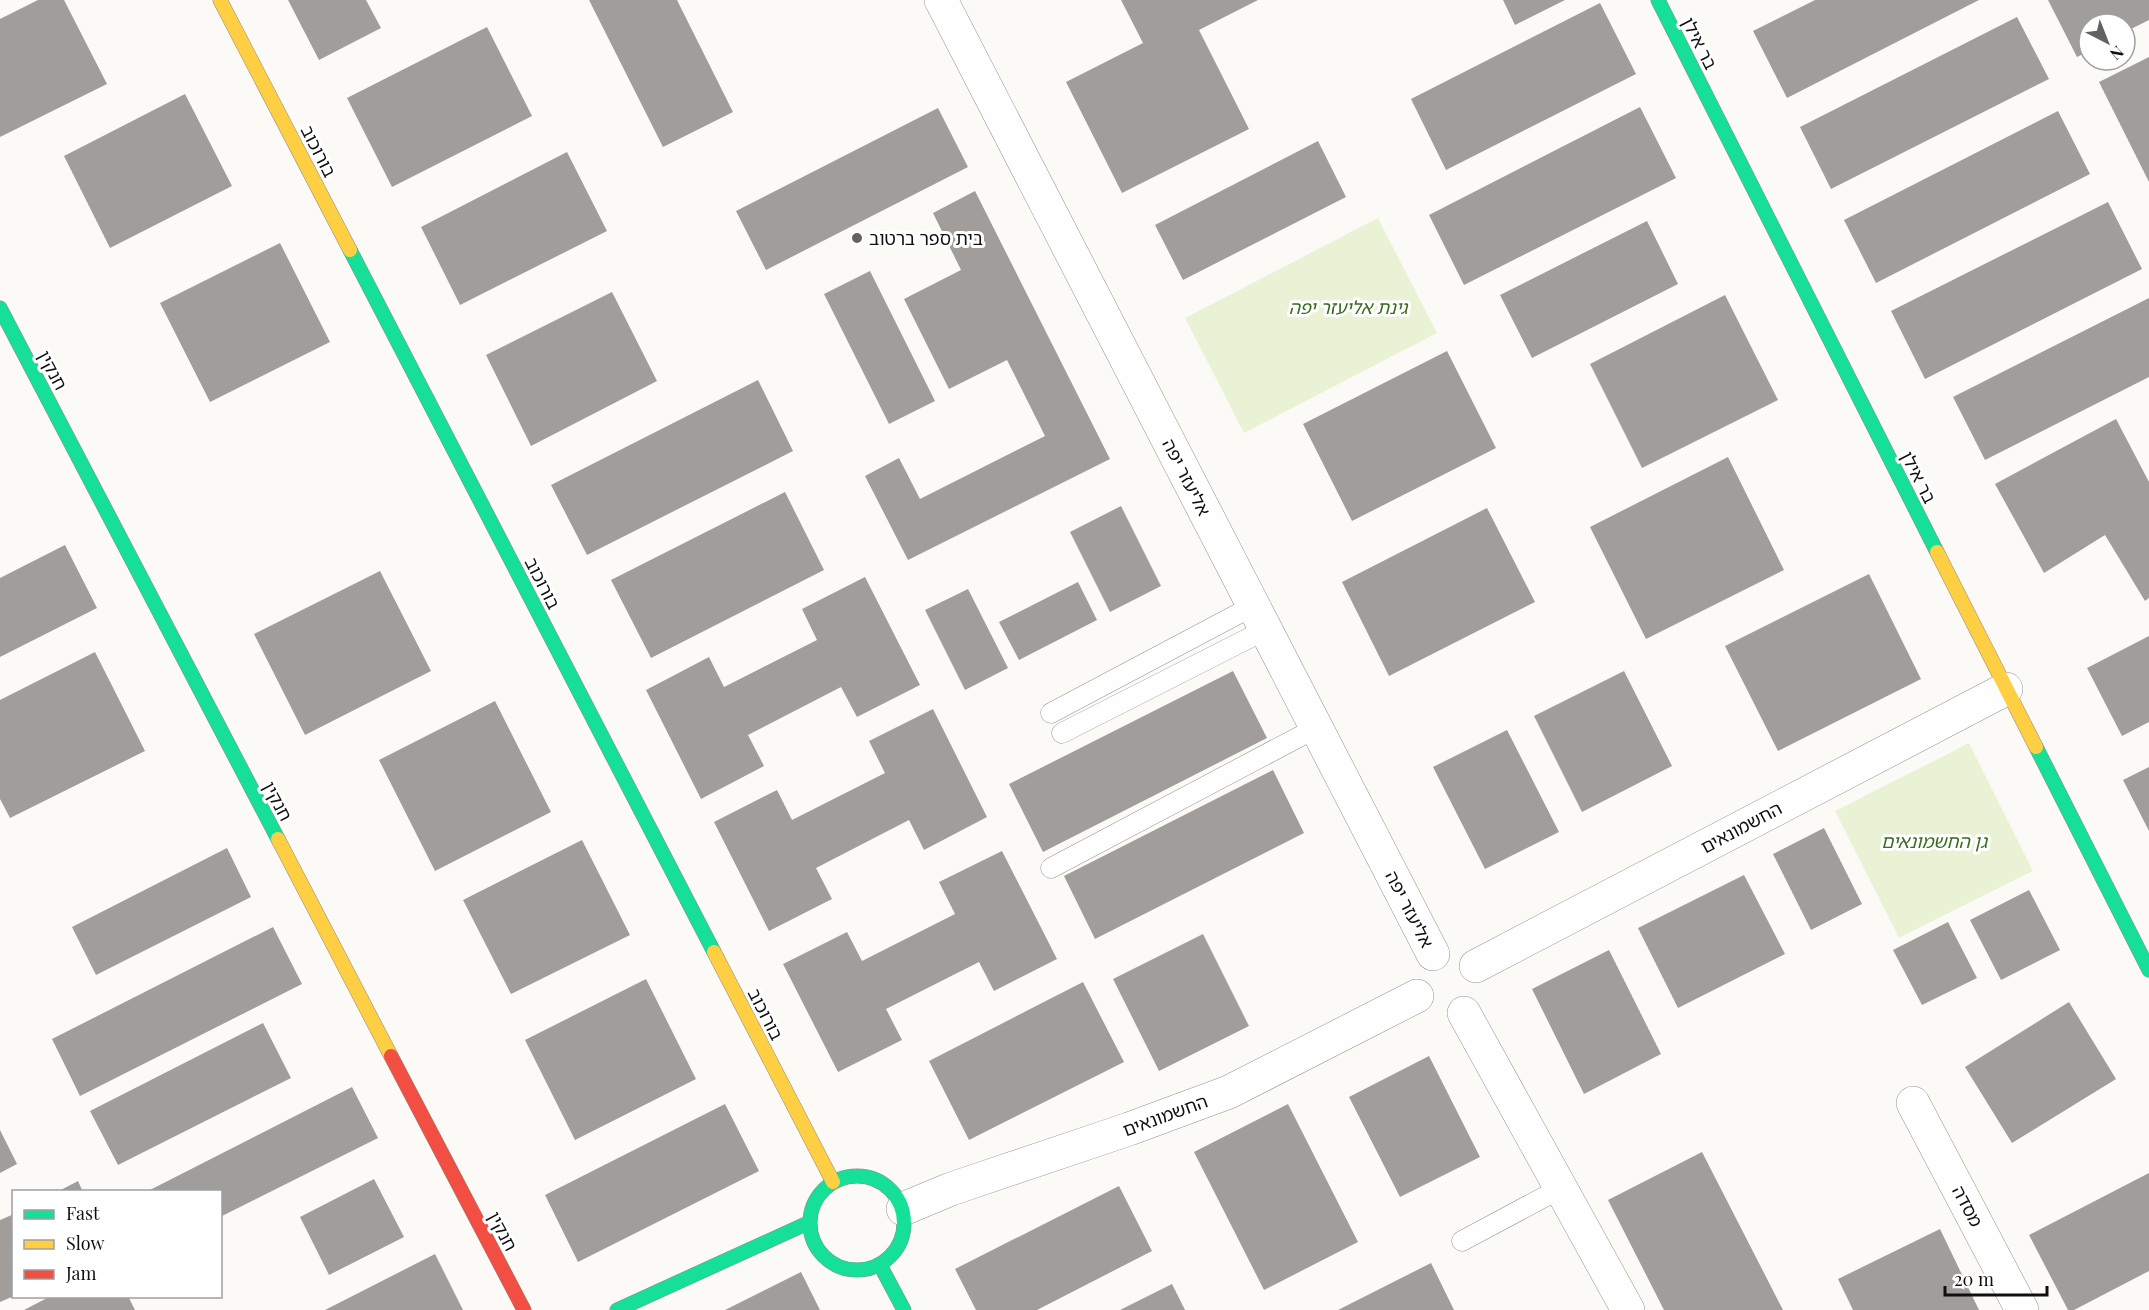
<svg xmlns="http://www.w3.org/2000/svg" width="2149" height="1310" font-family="'Playfair Display','Noto Sans Hebrew',serif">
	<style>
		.green { fill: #eaf2d6 }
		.building { fill: #a09d9b }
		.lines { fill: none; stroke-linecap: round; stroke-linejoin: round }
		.lane-casing { stroke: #969594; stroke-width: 21 }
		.street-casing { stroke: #969594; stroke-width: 34 }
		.fast-casing { stroke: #8d8c8a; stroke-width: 15 }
		.slow-casing { stroke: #8d8c8a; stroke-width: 15 }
		.jam-casing { stroke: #8d8c8a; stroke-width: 15 }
		.lane { stroke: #fffefe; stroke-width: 20 }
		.street { stroke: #fffefe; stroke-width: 33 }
		.fast { stroke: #16e098; stroke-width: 14 }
		.slow { stroke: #ffcf43; stroke-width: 14 }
		.jam { stroke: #f24e42; stroke-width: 14 }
		.poi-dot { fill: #636260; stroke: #fff; stroke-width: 2 }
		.labels { text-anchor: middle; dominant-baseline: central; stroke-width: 6; stroke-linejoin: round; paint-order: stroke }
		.street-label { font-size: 18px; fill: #101010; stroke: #fff }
		.poi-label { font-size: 18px; fill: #101010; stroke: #fff; text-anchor: start }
		.park-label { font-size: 18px; font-style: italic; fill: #3a6a1e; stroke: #fff }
	</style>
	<rect width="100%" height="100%" fill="#fcfaf6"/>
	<!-- green -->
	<path class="green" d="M 1378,218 L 1437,333 L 1244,433 L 1185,318 Z
		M 1969,743 L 2033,871 L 1899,938 L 1835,811 Z"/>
	<!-- building -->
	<path class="building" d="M 38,0 L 64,0 L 107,84 L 0,137 L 0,19 Z
		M 288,0 L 366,0 L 381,28 L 319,60 Z
		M 589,0 L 677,0 L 733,112 L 663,147 Z
		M 1121,0 L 1258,0 L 1199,30 L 1249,129 L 1122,193 L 1066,82 L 1143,43 Z
		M 1503,0 L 1565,0 L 1515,25 Z
		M 1815,0 L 1979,0 L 1787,98 L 1753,31 Z
		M 2048,0 L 2149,0 L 2149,20 L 2125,32 L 2125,24 L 2089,24 L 2089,51 L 2077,57 Z
		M 1600,3 L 1636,74 L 1446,170 L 1411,99 Z
		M 2017,17 L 2049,79 L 1831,189 L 1800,127 Z
		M 487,27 L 532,116 L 392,187 L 347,98 Z
		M 2149,57 L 2149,182 L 2099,82 Z
		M 185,94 L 232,186 L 110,248 L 64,156 Z
		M 1640,107 L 1676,178 L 1464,285 L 1429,215 Z
		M 938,108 L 968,167 L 766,270 L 736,211 Z
		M 2058,111 L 2090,174 L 1876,283 L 1844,220 Z
		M 1318,141 L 1346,197 L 1183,280 L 1155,225 Z
		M 567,152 L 607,231 L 460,305 L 421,227 Z
		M 975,191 L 1110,459 L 908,560 L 865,476 L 899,458 L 920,499 L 1045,436 L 1007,360 L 949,389 L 904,299 L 961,270 L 933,213 Z
		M 2108,202 L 2142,269 L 1925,379 L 1891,311 Z
		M 1647,221 L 1678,284 L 1532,358 L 1500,295 Z
		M 280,243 L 330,342 L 210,402 L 160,303 Z
		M 870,271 L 935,401 L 889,424 L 824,294 Z
		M 612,292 L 657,381 L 531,446 L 486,355 Z
		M 1725,295 L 1778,400 L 1642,468 L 1590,364 Z
		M 2149,298 L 2149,377 L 1985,460 L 1953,397 Z
		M 1447,351 L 1496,448 L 1352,521 L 1303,424 Z
		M 758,380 L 793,451 L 587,555 L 551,485 Z
		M 2116,419 L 2149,482 L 2149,598 L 2145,601 L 2105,535 L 2044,573 L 1995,484 Z
		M 1728,457 L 1784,570 L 1646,639 L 1590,527 Z
		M 785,492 L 824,570 L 651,658 L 611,580 Z
		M 1121,506 L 1161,586 L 1110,612 L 1070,532 Z
		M 1487,508 L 1535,602 L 1389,676 L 1342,582 Z
		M 65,545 L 97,608 L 0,657 L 0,578 Z
		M 380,571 L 431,671 L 305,735 L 254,634 Z
		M 1869,574 L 1921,679 L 1778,751 L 1725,646 Z
		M 865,577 L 920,685 L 857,717 L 841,687 L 748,735 L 764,766 L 701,799 L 646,690 L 709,657 L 724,687 L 817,640 L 802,609 Z
		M 1078,582 L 1097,620 L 1019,660 L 999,622 Z
		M 968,589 L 1008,668 L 965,690 L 925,610 Z
		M 2149,636 L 2149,722 L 2122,736 L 2087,668 Z
		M 95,652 L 145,751 L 10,818 L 0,799 L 0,700 Z
		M 1233,671 L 1267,738 L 1043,852 L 1009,784 Z
		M 1624,671 L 1672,766 L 1582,812 L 1534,716 Z
		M 495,701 L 551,812 L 435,871 L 379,760 Z
		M 933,709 L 987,817 L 924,850 L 909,820 L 816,868 L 832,899 L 769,931 L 714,822 L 777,790 L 792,820 L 885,773 L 869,741 Z
		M 1507,730 L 1559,832 L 1485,869 L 1433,767 Z
		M 2149,767 L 2149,831 L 2123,780 Z
		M 1273,770 L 1304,833 L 1095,939 L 1064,876 Z
		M 1824,828 L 1862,904 L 1811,930 L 1773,854 Z
		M 582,840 L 630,935 L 511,994 L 463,900 Z
		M 227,848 L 251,897 L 96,975 L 72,927 Z
		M 1002,851 L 1057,959 L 994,991 L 979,962 L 886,1009 L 902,1040 L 838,1072 L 783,964 L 847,932 L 862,961 L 955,914 L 939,882 Z
		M 1744,875 L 1785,954 L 1678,1008 L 1638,928 Z
		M 2029,890 L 2060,950 L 2001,980 L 1970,920 Z
		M 1948,922 L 1977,978 L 1922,1005 L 1893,950 Z
		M 273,927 L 302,984 L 80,1096 L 52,1039 Z
		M 1203,934 L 1249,1026 L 1159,1071 L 1113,979 Z
		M 1609,950 L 1661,1054 L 1584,1094 L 1532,989 Z
		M 646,979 L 696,1079 L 575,1140 L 525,1040 Z
		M 1083,982 L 1124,1062 L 969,1140 L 929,1061 Z
		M 2069,1002 L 2116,1079 L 2012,1143 L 1965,1067 Z
		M 263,1023 L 291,1078 L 118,1165 L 90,1111 Z
		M 1429,1056 L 1480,1157 L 1400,1197 L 1349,1097 Z
		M 352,1087 L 378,1138 L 220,1217 L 220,1192 L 146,1192 Z
		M 725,1104 L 759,1171 L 578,1262 L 545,1195 Z
		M 1288,1104 L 1358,1242 L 1264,1290 L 1194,1152 Z
		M 0,1130 L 17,1164 L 0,1173 Z
		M 1702,1152 L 1783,1310 L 1664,1310 L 1608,1200 Z
		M 2149,1173 L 2149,1271 L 2074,1310 L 2068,1310 L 2029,1235 Z
		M 374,1179 L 404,1237 L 329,1275 L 300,1217 Z
		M 78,1181 L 83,1192 L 57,1192 Z
		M 1119,1186 L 1152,1251 L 1037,1310 L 976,1310 L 955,1269 Z
		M 14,1214 L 14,1296 L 0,1302 L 0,1220 Z
		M 1940,1229 L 1979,1310 L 1853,1310 L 1838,1279 Z
		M 435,1254 L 463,1310 L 325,1310 Z
		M 1431,1263 L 1454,1310 L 1338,1310 Z
		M 801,1272 L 820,1310 L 725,1310 Z
		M 1172,1284 L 1185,1310 L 1120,1310 Z
		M 51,1296 L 128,1296 L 135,1310 L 24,1310 Z"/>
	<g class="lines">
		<!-- lane casing -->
		<g class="lane-casing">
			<path id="lane" d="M 1051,713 L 1253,606
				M 1062,733 L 1265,630
				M 1051,868 L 1316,728
				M 1462,1241 L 1561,1188"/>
		</g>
		<!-- street casing -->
		<g class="street-casing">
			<path id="street" d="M 941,0 L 1433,954
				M 1476,966 L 2006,689
				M 1464,1013 L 1628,1310
				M 1913,1103 L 2022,1310
				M 903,1209 L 951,1189 L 1129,1129 L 1229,1092 L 1417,996"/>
		</g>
		<!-- fast casing -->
		<g class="fast-casing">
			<path id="fast" d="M 1658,0 L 1937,552
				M 350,250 L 714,952
				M 0,308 L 278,839
				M 2036,747 L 2149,970
				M810 1223a47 47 0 1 1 94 0a47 47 0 1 1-94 0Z
				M 880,1265 L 904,1310
				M 617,1310 L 810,1222"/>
		</g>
		<!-- slow casing -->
		<g class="slow-casing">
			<path id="slow" d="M 220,0 L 350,250
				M 1937,552 L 2036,747
				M 278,839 L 391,1056
				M 714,952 L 833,1182"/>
		</g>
		<!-- jam casing -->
		<g class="jam-casing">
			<path id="jam" d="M 391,1056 L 524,1310"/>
		</g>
		<!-- lane -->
		<use href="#lane" class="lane"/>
		<!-- street -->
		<use href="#street" class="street"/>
		<!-- fast -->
		<use href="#fast" class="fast"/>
		<!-- slow -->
		<use href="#slow" class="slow"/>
		<!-- jam -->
		<use href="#jam" class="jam"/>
	</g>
	<!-- markers -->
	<circle class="poi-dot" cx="857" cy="238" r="6"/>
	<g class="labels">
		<!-- street labels -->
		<g class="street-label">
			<text transform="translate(1700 43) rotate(63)">בר אילן</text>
			<text transform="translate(319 151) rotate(63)">בורוכוב</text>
			<text transform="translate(53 370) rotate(62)">חנקין</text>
			<text transform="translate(1187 477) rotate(63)">אליעזר יפה</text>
			<text transform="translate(1919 477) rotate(63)">בר אילן</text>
			<text transform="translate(543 583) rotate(63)">בורוכוב</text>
			<text transform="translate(278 801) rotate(62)">חנקין</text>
			<text transform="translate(1741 827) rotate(-28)">החשמונאים</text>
			<text transform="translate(1410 909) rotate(63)">אליעזר יפה</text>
			<text transform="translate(766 1014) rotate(63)">בורוכוב</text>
			<text transform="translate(1165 1115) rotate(-20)">החשמונאים</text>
			<text transform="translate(1968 1206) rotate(62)">מסדה</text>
			<text transform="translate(503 1231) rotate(62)">חנקין</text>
		</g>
		<!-- poi labels -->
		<g class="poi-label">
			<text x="869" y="238">בית ספר ברטוב</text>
		</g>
		<!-- park labels -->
		<g class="park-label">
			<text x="1348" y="307">גינת אליעזר יפה</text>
			<text x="1934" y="841">גן החשמונאים</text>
		</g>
	</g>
	<!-- legend -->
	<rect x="12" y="1190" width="210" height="108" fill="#ffffff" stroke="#9f9f9f" stroke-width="1.5"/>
	<rect x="24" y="1210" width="30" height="9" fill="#16e098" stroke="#9f9f9f" stroke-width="1.5"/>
	<text x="66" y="1220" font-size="18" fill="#101010">Fast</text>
	<rect x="24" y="1240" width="30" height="9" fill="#ffcf43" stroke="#9f9f9f" stroke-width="1.5"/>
	<text x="66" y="1250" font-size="18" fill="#101010">Slow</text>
	<rect x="24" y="1270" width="30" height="9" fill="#f24e42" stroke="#9f9f9f" stroke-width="1.5"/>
	<text x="66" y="1280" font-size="18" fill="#101010">Jam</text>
	<!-- north arrow -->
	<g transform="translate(2107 42) rotate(138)"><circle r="28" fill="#ffffff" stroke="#9f9f9f" stroke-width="1.5"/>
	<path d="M0-4.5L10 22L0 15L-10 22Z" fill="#636260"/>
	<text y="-9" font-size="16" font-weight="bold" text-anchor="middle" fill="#101010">N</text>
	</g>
	<!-- scale -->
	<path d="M1945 1286v9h102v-9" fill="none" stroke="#101010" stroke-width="3"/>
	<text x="1954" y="1286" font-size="18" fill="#101010" stroke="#ffffff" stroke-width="4.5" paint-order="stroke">20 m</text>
</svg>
